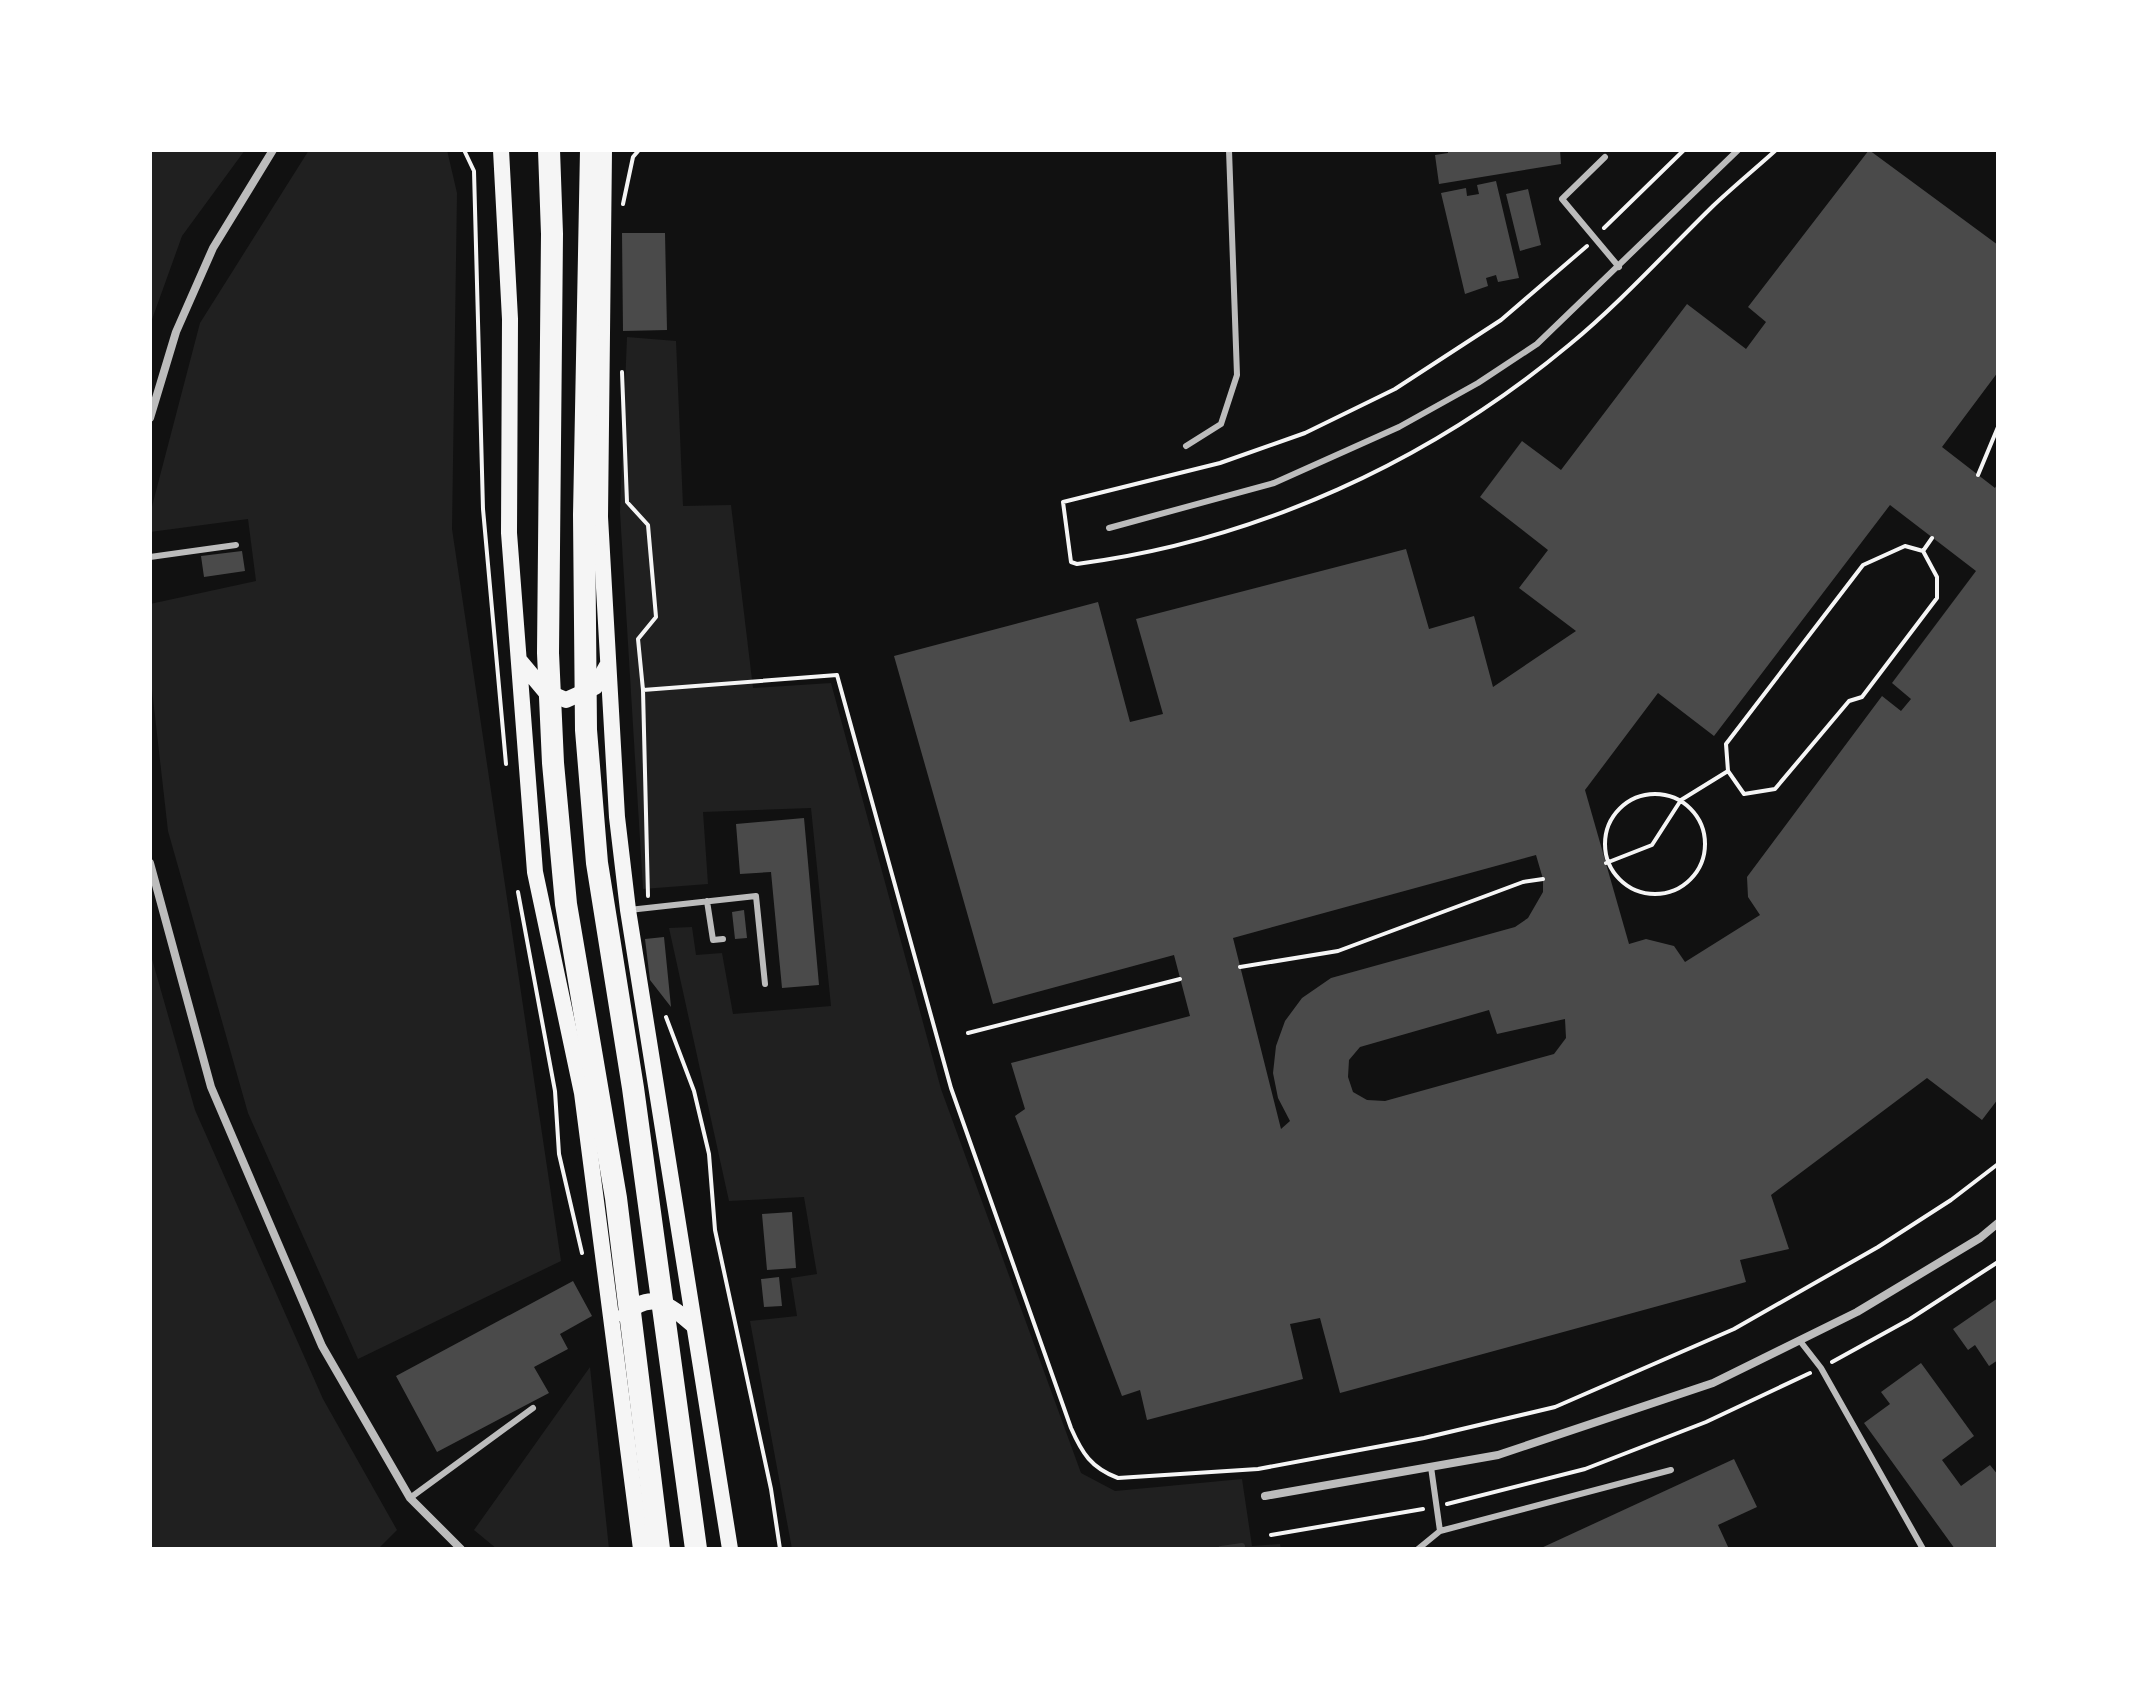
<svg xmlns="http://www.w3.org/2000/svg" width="2148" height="1699" font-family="Raleway,sans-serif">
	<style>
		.green { fill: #202020 }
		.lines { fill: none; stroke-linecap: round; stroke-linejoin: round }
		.stream { stroke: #333; stroke-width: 6 }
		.building { fill: #4a4a4a; fill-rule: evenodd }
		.path { stroke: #f5f5f5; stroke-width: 4 }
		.service { stroke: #bcbcbc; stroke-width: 6 }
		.minor { stroke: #bcbcbc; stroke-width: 8 }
		.secondary { stroke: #f5f5f5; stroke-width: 16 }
		.trunk { stroke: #f5f5f5; stroke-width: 22 }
	</style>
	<rect width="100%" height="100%" fill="#111"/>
	<!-- green -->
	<path class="green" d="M 150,150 L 245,150 L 182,236 L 150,325 Z
		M 309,150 L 447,150 L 457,193 L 452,529 L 561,1261 L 358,1359 L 248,1113 L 168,831 L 150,672 L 150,604 L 256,581 L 248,519 L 150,532 L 150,514 L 200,323 Z
		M 627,337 L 676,341 L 683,506 L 731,505 L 753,688 L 831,683 L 941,1089 L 1081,1473 L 1115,1491 L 1242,1479 L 1252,1546 L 1280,1544 L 1281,1549 L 792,1549 L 750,1321 L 797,1316 L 791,1278 L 817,1274 L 804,1197 L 729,1201 L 669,928 L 692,927 L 696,955 L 722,953 L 733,1014 L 831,1006 L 811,808 L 703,812 L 708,884 L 643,889 L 620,512 Z
		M 150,952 L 195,1110 L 323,1399 L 397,1530 L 378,1549 L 150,1549 Z
		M 590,1367 L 609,1549 L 497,1549 L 474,1530 Z"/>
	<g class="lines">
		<!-- stream -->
		<path class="stream" d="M 1221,1549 L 1242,1546"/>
	</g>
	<!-- building -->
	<path class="building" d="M 1448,150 L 1560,150 L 1561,164 L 1439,184 L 1435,155 L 1448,153 Z
		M 1869,150 L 1998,245 L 1998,372 L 1942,447 L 1995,488 L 1998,483 L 1998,1099 L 1982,1120 L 1927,1078 L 1771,1195 L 1789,1249 L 1740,1260 L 1746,1282 L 1340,1393 L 1320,1318 L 1290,1324 L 1303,1379 L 1147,1420 L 1140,1390 L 1122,1396 L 1015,1116 L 1025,1109 L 1011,1063 L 1190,1016 L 1174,955 L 993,1004 L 894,656 L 1098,602 L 1130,722 L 1163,714 L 1136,619 L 1406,549 L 1429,629 L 1474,616 L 1493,687 L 1576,631 L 1519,588 L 1548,550 L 1480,497 L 1522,441 L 1561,470 L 1687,304 L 1746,349 L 1766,322 L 1748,307 ZM 1890,505 L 1976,571 L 1892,683 L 1911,699 L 1901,711 L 1882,696 L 1747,877 L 1748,897 L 1760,915 L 1685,962 L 1674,946 L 1646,939 L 1629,944 L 1585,790 L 1658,693 L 1714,736 ZM 1536,855 L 1543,879 L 1543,892 L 1528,918 L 1515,927 L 1331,978 L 1302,998 L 1285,1021 L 1276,1046 L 1273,1073 L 1278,1098 L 1290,1121 L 1281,1129 L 1233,938 ZM 1489,1010 L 1497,1034 L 1565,1019 L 1566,1038 L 1554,1054 L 1385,1101 L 1367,1100 L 1353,1092 L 1348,1077 L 1349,1060 L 1360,1047 Z
		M 1496,181 L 1519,278 L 1498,282 L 1496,275 L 1486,278 L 1488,286 L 1465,294 L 1441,193 L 1466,188 L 1467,196 L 1479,194 L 1477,185 Z
		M 1528,189 L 1541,245 L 1520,251 L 1506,194 Z
		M 622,233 L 665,233 L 667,330 L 623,331 Z
		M 242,551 L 245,571 L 204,577 L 201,556 Z
		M 804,818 L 819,985 L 782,988 L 771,872 L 740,874 L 736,824 Z
		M 744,910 L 747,938 L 735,939 L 732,912 Z
		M 664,937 L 671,1007 L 650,980 L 645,939 Z
		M 792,1212 L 796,1268 L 767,1270 L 762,1214 Z
		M 779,1277 L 782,1306 L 764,1307 L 761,1279 Z
		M 573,1281 L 592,1316 L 560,1334 L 568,1349 L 534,1367 L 549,1393 L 437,1452 L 396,1376 Z
		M 1998,1298 L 1998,1360 L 1989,1366 L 1975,1345 L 1968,1350 L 1953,1329 Z
		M 1921,1363 L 1974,1436 L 1942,1460 L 1961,1486 L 1990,1465 L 1998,1475 L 1998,1549 L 1955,1549 L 1864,1423 L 1890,1404 L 1881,1392 Z
		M 1734,1459 L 1757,1507 L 1718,1525 L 1729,1549 L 1539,1549 Z"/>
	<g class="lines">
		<!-- path -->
		<path class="path" d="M 464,150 L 474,171 L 483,509 L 506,764
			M 623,204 L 633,157 L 639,150
			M 1604,228 L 1684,150
			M 1587,246 L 1501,320 L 1395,389 L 1305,433 L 1220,463 L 1063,502 L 1071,562 L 1077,564 C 1256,541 1430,461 1569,345 C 1620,303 1665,253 1713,206 C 1733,187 1755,169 1776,150
			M 622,372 L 627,502 L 648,525 L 656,617 L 638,639 L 643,690 L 648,896
			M 1978,475 L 1998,427
			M 1905,546 L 1923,551 L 1937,577 L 1937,598 L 1862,697 L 1849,701 L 1775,789 L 1744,794 L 1728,771 L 1726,744 L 1863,565 Z
			M 1923,551 L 1932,538
			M 643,690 L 837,675 L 951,1088 L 1071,1428 C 1082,1453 1091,1468 1118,1478 L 1258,1469 L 1424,1438 L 1555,1407 L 1734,1329 L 1878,1247 L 1951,1200 L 1998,1164
			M1605 844a50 50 0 1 1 100 0a50 50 0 1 1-100 0Z
			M 1606,863 L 1652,845 L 1681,800 L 1728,771
			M 518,892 L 555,1091 L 559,1154 L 582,1253
			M 1240,967 L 1338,951 L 1523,882 L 1543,879
			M 666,1017 L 694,1091 L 709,1154 L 715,1230 L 771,1489 L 780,1549
			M 968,1033 L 1180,979
			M 1832,1362 L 1910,1319 L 1998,1262
			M 1447,1504 L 1585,1469 L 1706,1422 L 1810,1373
			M 1271,1535 L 1423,1509"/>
		<!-- service -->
		<path class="service" d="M 1605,157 L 1562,199 L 1619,267
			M 1186,446 L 1221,424 L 1237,375 L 1229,150
			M 1109,528 L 1274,483 L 1399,427 L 1478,383 L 1537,344 L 1738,150
			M 150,557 L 236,545
			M 707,901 L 713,940 L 723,939
			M 629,910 L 756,896 L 765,984
			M 1800,1341 L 1821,1368 L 1923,1549
			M 410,1498 L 533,1408
			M 1440,1531 L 1671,1470
			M 1418,1549 L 1440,1531 L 1431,1467"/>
		<!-- minor -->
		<path class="minor" d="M 150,418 L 176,332 L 213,248 L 273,150
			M 150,863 L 211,1087 L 322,1346 L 410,1498 L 461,1549
			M 1265,1496 L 1498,1455 L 1713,1383 L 1857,1312 L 1980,1238 L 1998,1223"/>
		<!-- secondary -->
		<path class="secondary" d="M 501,150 L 510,319 L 509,533 L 535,872 L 582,1093 L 641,1549
			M 604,150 L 600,517 L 617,817 L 628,910 L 730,1549
			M 519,660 L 545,691 L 566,700 L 595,687 L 608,664
			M 625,1315 C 652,1288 671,1306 694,1326"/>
		<!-- trunk -->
		<path class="trunk" d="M 549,150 L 552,234 L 548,653 L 553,763 L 566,904 L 616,1198 L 659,1549
			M 591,150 L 584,515 L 586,730 L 597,863 L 633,1088 L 696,1549"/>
	</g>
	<!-- border -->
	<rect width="2148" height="1699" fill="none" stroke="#ffffff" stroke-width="304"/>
</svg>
